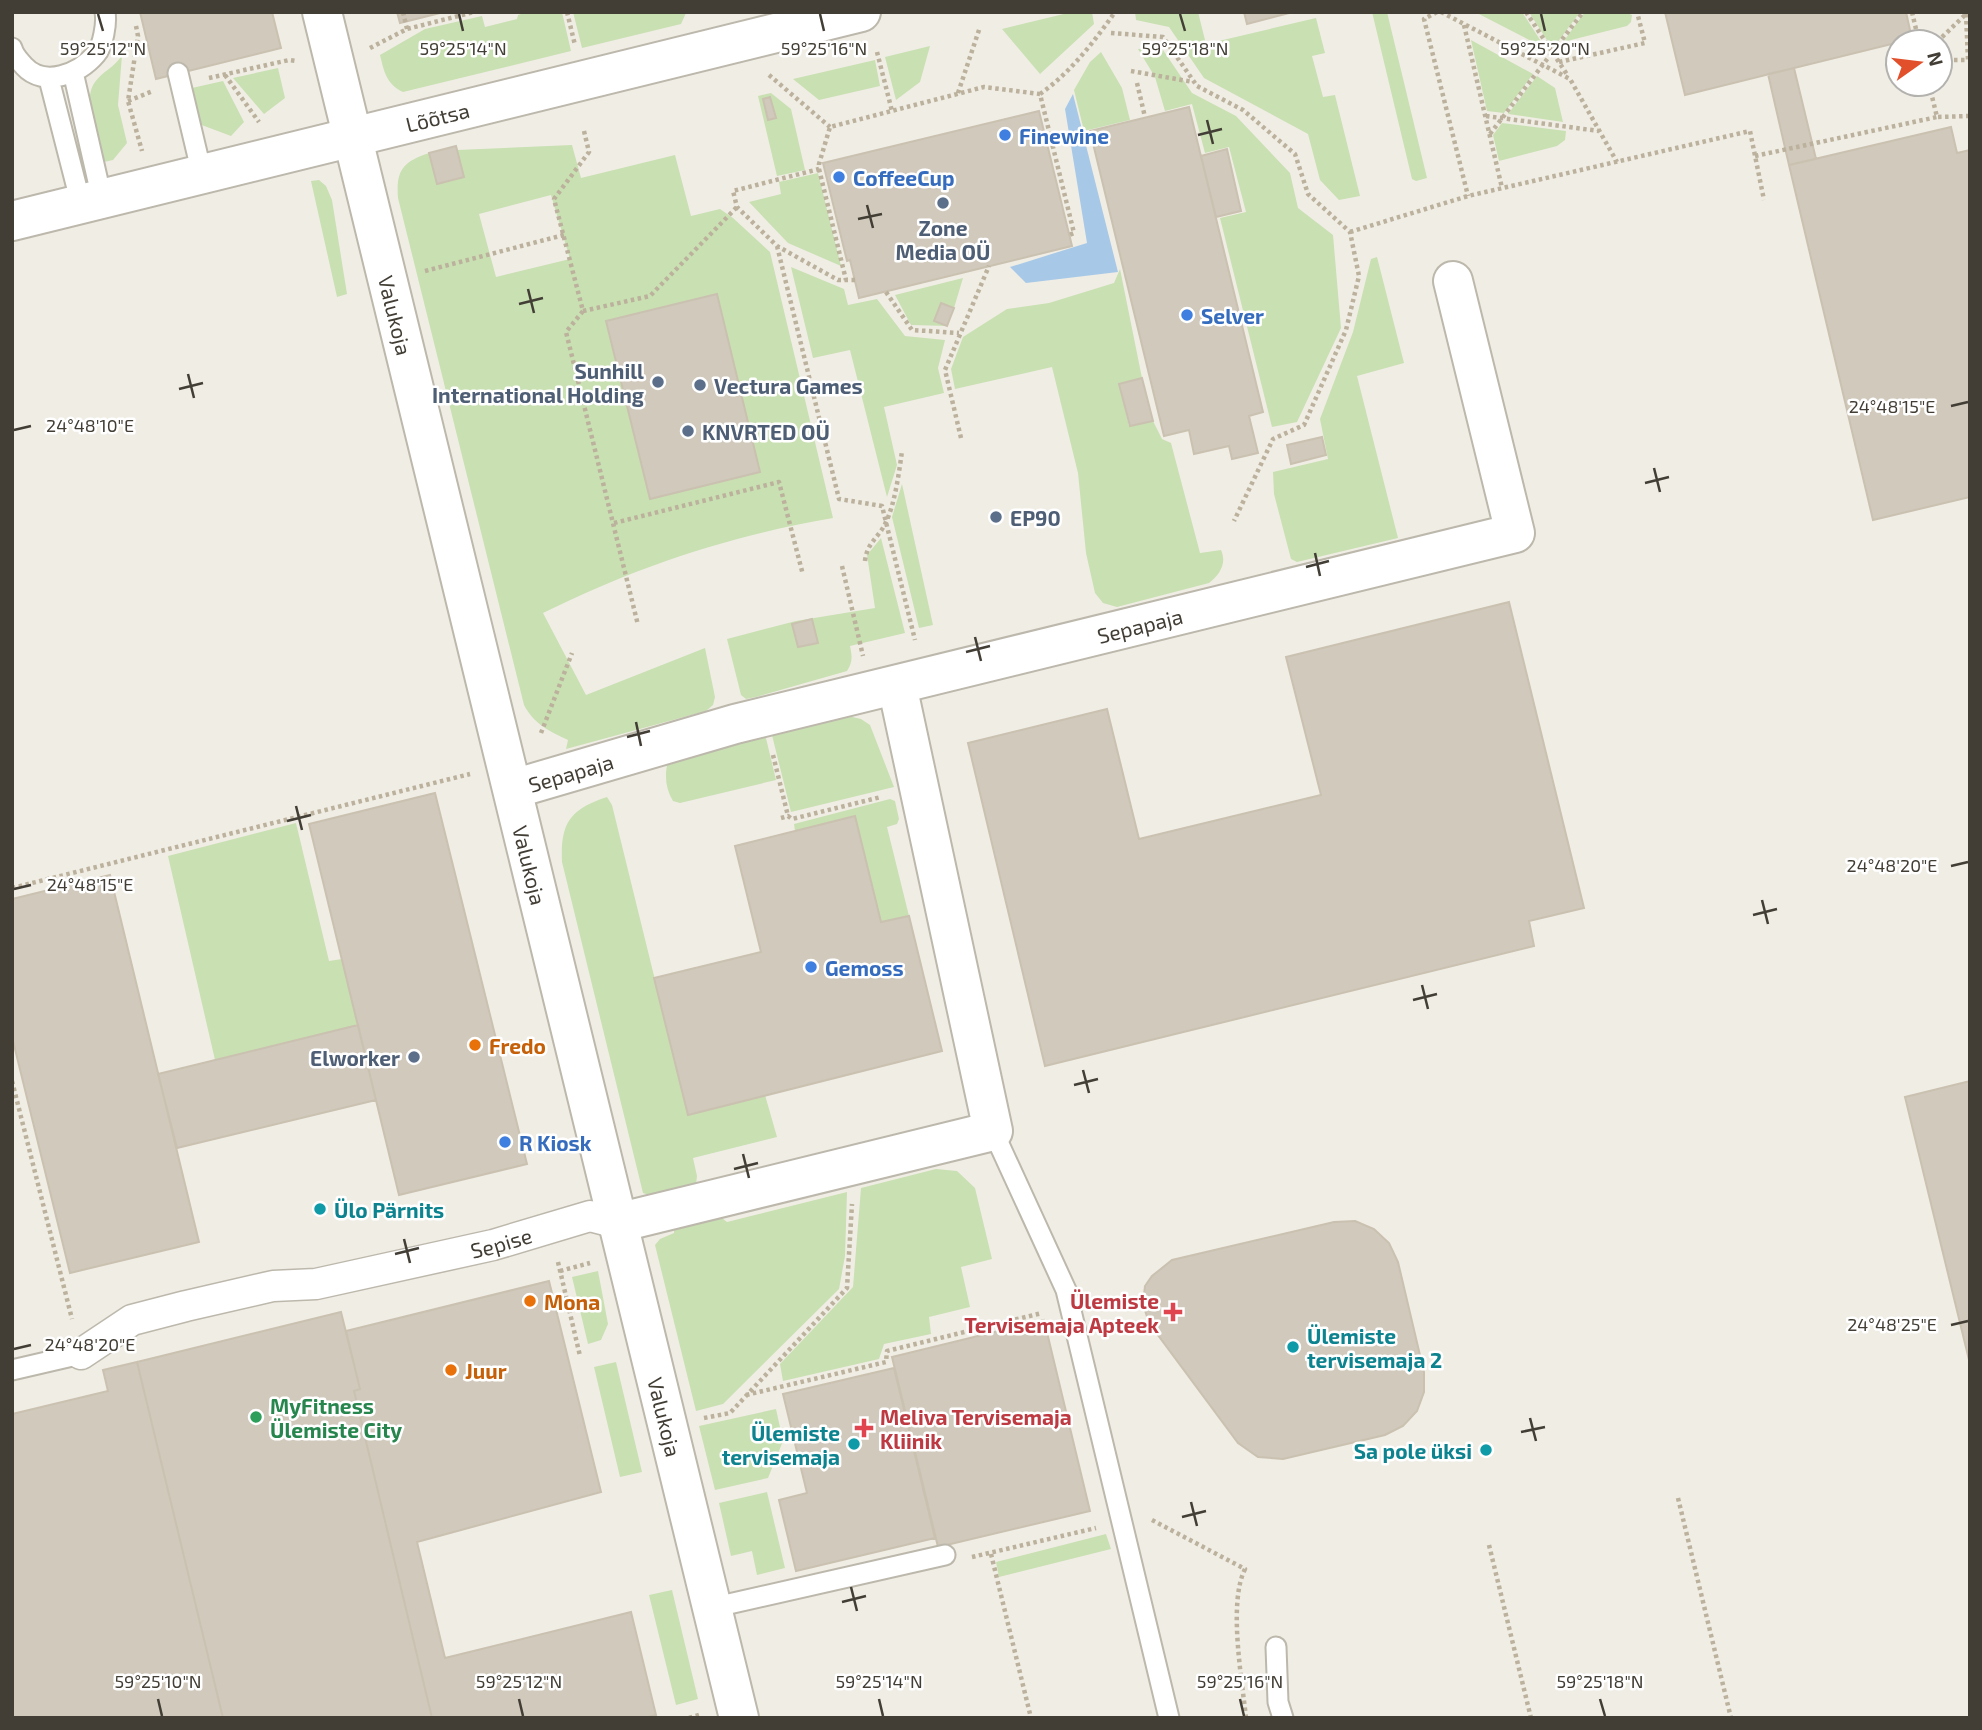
<svg xmlns="http://www.w3.org/2000/svg" width="1982" height="1730" font-family="'Exo 2',sans-serif">
	<style>
		.green { fill: #c9e0b2; fill-rule: evenodd }
		.water { fill: #a7c9e7 }
		.building { fill: #d0c9bc; stroke: #cac1b0; stroke-width: 2 }
		.lines { fill: none; stroke-linecap: round; stroke-linejoin: round }
		.service-casing { stroke: #bdb8ac; stroke-width: 23 }
		.pedestrian-casing { stroke: #bdb8ac; stroke-width: 33 }
		.minor-casing { stroke: #bdb8ac; stroke-width: 42 }
		.path { stroke: #bbb19c; stroke-width: 4.5; stroke-dasharray: 3.5 3.5; stroke-linecap: butt }
		.service { stroke: #fff; stroke-width: 19 }
		.pedestrian { stroke: #fff; stroke-width: 30 }
		.minor { stroke: #fff; stroke-width: 38 }
		.ticks { fill: none; stroke: #423e35; stroke-width: 2.5 }
		.shop-dot { fill: #3f7fe0; stroke: #fff; stroke-width: 2.5 }
		.service-dot { fill: #5c6f8a; stroke: #fff; stroke-width: 2.5 }
		.food-dot { fill: #e8710a; stroke: #fff; stroke-width: 2.5 }
		.culture-dot { fill: #0f9aa8; stroke: #fff; stroke-width: 2.5 }
		.health-dot { fill: #e0444e; stroke: #fff; stroke-width: 2.5 }
		.leisure-dot { fill: #2e9e5b; stroke: #fff; stroke-width: 2.5 }
		.labels { text-anchor: middle; dominant-baseline: central; stroke-width: 5; stroke-linejoin: round; paint-order: stroke }
		.street-label { font-size: 21px; fill: #423e35; stroke: #fff }
		.shop-label { font-size: 21px; font-weight: bold; fill: #366cbe; stroke: #fff; text-anchor: start }
		.service-label { font-size: 21px; font-weight: bold; fill: #4e5e75; stroke: #fff; text-anchor: start }
		.food-label { font-size: 21px; font-weight: bold; fill: #c56008; stroke: #fff; text-anchor: start }
		.culture-label { font-size: 21px; font-weight: bold; fill: #0d838f; stroke: #fff; text-anchor: start }
		.health-label { font-size: 21px; font-weight: bold; fill: #be3a42; stroke: #fff; text-anchor: end }
		.leisure-label { font-size: 21px; font-weight: bold; fill: #27864d; stroke: #fff; text-anchor: start }
		.ticks-label { font-size: 18px; text-anchor: middle; fill: #423e35; stroke: #fff; stroke-width: 5; stroke-linejoin: round; paint-order: stroke }
	</style>
	<rect width="100%" height="100%" fill="#f0ede5"/>
	<!-- green -->
	<path class="green" d="M 527,12 L 562,12 L 571,51 L 403,92 C 386,84 384,71 380,55 L 425,29 L 482,16 L 485,27 L 517,19 L 518,15 Z
		M 573,12 L 686,12 L 686,13 L 681,24 L 582,48 Z
		M 1072,12 L 1092,12 L 1094,24 L 1040,74 L 1002,29 Z
		M 1135,12 L 1198,12 L 1206,44 L 1316,18 L 1325,53 L 1312,56 L 1323,97 L 1335,95 L 1360,196 L 1339,200 L 1320,180 L 1308,134 L 1204,78 L 1169,27 L 1136,20 Z
		M 1372,12 L 1387,12 L 1427,178 L 1416,181 L 1412,179 Z
		M 1475,12 L 1522,12 L 1544,46 L 1539,45 Z
		M 1529,12 L 1580,12 L 1557,43 L 1550,45 Z
		M 1585,12 L 1625,12 L 1632,15 L 1631,22 L 1627,26 L 1563,42 Z
		M 1471,40 L 1533,74 L 1504,113 L 1487,111 Z
		M 930,46 L 920,82 L 896,100 L 885,57 Z
		M 1161,47 L 1192,93 L 1236,116 L 1290,173 L 1298,208 L 1333,235 L 1341,328 L 1297,422 L 1272,427 L 1220,218 L 1246,212 L 1229,147 L 1205,153 L 1192,104 L 1165,111 L 1155,77 L 1138,49 Z
		M 1101,52 L 1122,88 L 1130,120 L 1084,131 L 1074,90 L 1090,62 Z
		M 122,55 L 118,105 L 127,143 L 113,160 L 104,162 C 98,141 81,101 95,82 C 103,71 115,67 122,55 Z
		M 875,60 L 880,86 L 819,100 L 793,79 Z
		M 278,68 L 285,98 L 264,114 L 233,78 Z
		M 1537,76 L 1555,88 L 1563,122 L 1508,114 Z
		M 223,81 L 244,122 L 231,136 L 199,124 L 192,88 Z
		M 771,93 L 791,109 L 805,170 L 777,176 L 758,96 Z
		M 1502,123 L 1566,131 L 1565,140 L 1557,146 L 1499,161 L 1493,135 Z
		M 572,145 L 581,178 L 675,155 L 691,216 L 720,209 L 733,218 L 770,252 L 833,518 C 729,536 638,566 543,613 L 586,695 L 705,648 L 715,697 L 713,705 L 706,711 L 566,749 L 568,740 C 549,731 534,724 524,705 L 398,198 C 396,171 402,162 429,153 L 437,184 L 463,177 L 457,150 ZM 551,195 L 570,259 L 496,277 L 479,214 ZM 717,294 L 760,472 L 650,499 L 606,322 Z
		M 818,173 L 841,266 L 788,243 L 749,202 L 781,194 L 779,182 Z
		M 319,180 L 326,186 L 332,200 L 347,294 L 337,297 L 311,181 Z
		M 1377,257 L 1404,363 L 1357,376 L 1398,538 L 1297,562 L 1291,559 L 1274,494 L 1273,472 L 1328,459 L 1320,419 L 1353,332 L 1371,259 Z
		M 791,267 L 844,289 L 848,305 L 877,299 L 905,336 L 945,340 L 938,368 L 944,393 L 884,407 L 897,465 L 887,497 L 850,350 L 813,358 Z
		M 1120,269 L 1142,378 L 1119,384 L 1129,426 L 1153,421 L 1162,439 L 1171,443 L 1200,553 L 1221,550 C 1227,563 1220,575 1209,583 L 1117,607 L 1103,603 L 1095,593 L 1086,553 L 1078,473 L 1052,367 L 955,389 L 951,369 L 963,337 L 1007,309 L 1049,303 L 1114,283 Z
		M 963,278 L 954,308 L 941,303 L 934,321 L 947,326 L 911,325 L 895,295 Z
		M 902,484 L 933,625 L 919,628 L 892,517 Z
		M 881,538 L 905,633 L 850,646 C 852,656 853,662 847,671 L 756,697 L 746,699 L 741,695 L 727,639 L 796,621 L 875,608 L 867,555 Z
		M 844,715 L 861,719 L 870,725 L 894,787 L 791,812 L 771,731 Z
		M 765,734 L 776,780 L 680,803 L 673,801 C 665,788 664,773 669,758 Z
		M 607,797 L 612,805 L 688,1114 L 765,1095 L 777,1137 L 693,1158 L 697,1176 L 696,1185 L 655,1197 L 643,1193 L 562,862 C 560,822 571,809 607,797 Z
		M 890,799 L 895,801 L 899,819 L 897,824 L 887,827 L 909,916 L 881,922 L 855,816 L 795,831 L 794,824 Z
		M 296,823 L 329,961 L 342,959 L 358,1025 L 215,1060 L 168,856 Z
		M 936,1169 L 957,1171 L 975,1188 L 992,1259 L 961,1267 L 970,1307 L 929,1317 L 931,1334 L 884,1344 L 879,1359 L 783,1381 L 780,1364 L 853,1287 L 861,1188 Z
		M 847,1192 L 845,1256 L 839,1289 L 723,1404 L 696,1411 L 655,1245 L 660,1239 L 674,1233 L 674,1225 L 718,1215 L 727,1222 Z
		M 598,1271 L 608,1324 L 601,1340 L 588,1344 L 572,1277 Z
		M 616,1362 L 642,1472 L 620,1477 L 594,1367 Z
		M 776,1409 L 783,1441 L 768,1478 L 715,1490 L 699,1426 Z
		M 767,1492 L 785,1568 L 757,1575 L 752,1551 L 731,1556 L 719,1503 Z
		M 1106,1534 L 1111,1549 L 999,1577 L 996,1562 Z
		M 672,1590 L 698,1699 L 676,1705 L 649,1595 Z"/>
	<!-- water -->
	<path class="water" d="M 1073,94 L 1118,272 L 1026,283 L 1010,267 L 1087,243 L 1065,109 Z"/>
	<!-- building -->
	<path class="building" d="M 140,12 L 272,12 L 281,48 L 156,79 Z
		M 397,12 L 444,12 L 400,23 Z
		M 1244,12 L 1293,12 L 1247,24 Z
		M 1665,12 L 1906,12 L 1912,39 L 1685,95 Z
		M 1794,68 L 1816,159 L 1789,165 L 1768,74 Z
		M 770,97 L 776,118 L 768,120 L 763,99 Z
		M 1189,107 L 1263,412 L 1249,416 L 1258,453 L 1232,459 L 1229,446 L 1194,454 L 1189,430 L 1164,436 L 1090,131 Z
		M 1039,111 L 1072,246 L 859,298 L 850,260 L 847,261 L 823,163 Z
		M 1951,127 L 1957,153 L 1970,150 L 1970,497 L 1873,520 L 1789,165 Z
		M 456,146 L 464,177 L 437,184 L 429,153 Z
		M 1227,149 L 1241,211 L 1216,217 L 1201,156 Z
		M 717,294 L 760,472 L 650,499 L 606,321 Z
		M 941,303 L 954,308 L 947,326 L 934,321 Z
		M 1142,378 L 1153,421 L 1130,426 L 1119,384 Z
		M 1322,437 L 1326,455 L 1291,464 L 1287,445 Z
		M 1509,602 L 1584,908 L 1529,921 L 1534,946 L 1045,1066 L 968,743 L 1107,709 L 1139,839 L 1321,795 L 1286,657 Z
		M 812,619 L 818,643 L 798,647 L 792,624 Z
		M 435,793 L 527,1164 L 399,1195 L 309,824 Z
		M 855,816 L 881,922 L 909,916 L 942,1051 L 688,1115 L 654,978 L 761,952 L 735,846 Z
		M 110,875 L 199,1242 L 70,1273 L 12,1037 L 12,899 Z
		M 358,1025 L 376,1100 L 177,1148 L 158,1074 Z
		M 1970,1081 L 1970,1364 L 1905,1097 Z
		M 1355,1221 L 1374,1229 L 1389,1243 L 1398,1262 L 1424,1372 L 1424,1392 L 1417,1411 L 1403,1426 L 1385,1435 L 1283,1459 L 1258,1457 L 1238,1443 L 1149,1323 L 1143,1304 L 1145,1286 L 1152,1276 L 1172,1260 L 1334,1222 Z
		M 549,1281 L 601,1492 L 417,1542 L 445,1658 L 631,1612 L 656,1715 L 644,1718 L 432,1718 L 354,1391 L 360,1389 L 346,1331 Z
		M 341,1312 L 360,1389 L 354,1391 L 432,1718 L 223,1718 L 137,1362 Z
		M 1044,1320 L 1090,1511 L 938,1547 L 892,1357 Z
		M 137,1362 L 223,1718 L 12,1718 L 12,1414 L 108,1391 L 103,1370 Z
		M 894,1368 L 935,1538 L 796,1571 L 779,1500 L 807,1493 L 783,1394 Z"/>
	<g class="lines">
		<!-- service casing -->
		<g class="service-casing">
			<path id="service" d="M 12,48 C 14,56 19,60 24,66 C 44,88 79,74 96,54 C 103,46 107,23 105,12
				M 73,72 L 102,199
				M 178,73 L 202,174
				M 49,79 L 81,204
				M 993,1131 L 1066,1290 L 1169,1718
				M 12,1370 L 81,1354
				M 711,1608 L 945,1555
				M 1276,1647 L 1278,1702 L 1283,1718"/>
		</g>
		<!-- pedestrian casing -->
		<g class="pedestrian-casing">
			<g id="pedestrian">
				<path id="s1" d="M 81,1354 L 132,1320 L 186,1306 L 273,1286 L 316,1284 L 493,1245 L 590,1216 L 617,1223"/>
			</g>
		</g>
		<!-- minor casing -->
		<g class="minor-casing">
			<g id="minor">
				<path id="s2" d="M 322,12 L 739,1718"/>
				<path id="s3" d="M 12,221 L 861,12"/>
				<path id="s4" d="M 513,789 L 735,724 L 1515,533 L 1453,281"/>
				<path d="M 617,1223 L 993,1131 L 897,685"/>
			</g>
		</g>
		<!-- path -->
		<path class="path" d="M 403,12 L 407,29
			M 567,12 L 575,45
			M 1437,12 L 1424,19 L 1468,196
			M 1441,12 L 1570,79 L 1617,162
			M 1526,12 L 1568,76
			M 1912,12 L 1919,42
			M 1966,14 L 1968,60
			M 1464,25 L 1502,188
			M 136,26 L 138,36 L 128,101 L 142,151
			M 1111,33 L 1163,37 L 1197,86 L 1243,110 L 1295,154 L 1308,194 L 1350,232 L 1359,276 L 1346,330 L 1304,425 L 1273,439 L 1234,521
			M 1937,42 L 1966,14
			M 370,48 L 407,29 L 474,12
			M 877,52 L 892,111
			M 1940,60 L 1969,60
			M 1559,62 L 1645,43 L 1637,12
			M 1131,71 L 1193,82
			M 225,75 L 259,122
			M 769,75 L 830,127
			M 209,78 L 289,60 L 296,61
			M 1137,83 L 1145,117
			M 1929,84 L 1937,117 L 1970,116
			M 958,93 L 980,27
			M 1040,94 C 1070,73 1094,42 1115,12
			M 128,101 L 153,91
			M 1486,116 L 1599,131
			M 584,131 L 589,152 L 554,199 L 583,311 L 566,332 L 638,625
			M 1490,134 L 1583,12
			M 1755,156 L 1937,117
			M 819,169 L 846,280
			M 1350,232 L 1468,196 L 1750,131 L 1764,200
			M 777,246 L 839,499 L 882,506 L 915,640
			M 425,271 L 564,235
			M 855,280 L 838,280 L 777,246 L 737,207 L 733,191 L 819,169 L 819,164 L 830,127 L 984,87 L 1040,94 L 1074,233 L 1069,235
			M 886,292 L 912,330 L 959,333
			M 583,311 L 650,296 L 737,207
			M 961,438 L 945,370 L 989,266
			M 614,523 L 779,482 L 803,575
			M 865,561 C 867,542 879,538 886,522 C 895,503 899,473 902,451
			M 842,566 L 863,656
			M 541,733 L 572,653
			M 773,755 L 788,816
			M 781,818 L 788,816 L 792,819 L 881,797
			M 12,888 L 470,774
			M 12,1081 L 72,1319
			M 558,1262 L 580,1356
			M 560,1271 L 590,1263
			M 746,1395 L 886,1362 L 887,1351 L 1042,1313
			M 704,1418 L 730,1413 L 847,1288 L 852,1204
			M 1678,1498 L 1731,1718
			M 1152,1520 L 1245,1569 C 1228,1603 1242,1679 1246,1718
			M 1489,1545 L 1531,1718
			M 991,1554 L 1031,1718
			M 972,1557 L 1096,1528
			M 689,1718 L 699,1715"/>
		<!-- service -->
		<use href="#service" class="service"/>
		<!-- pedestrian -->
		<use href="#pedestrian" class="pedestrian"/>
		<!-- minor -->
		<use href="#minor" class="minor"/>
	</g>
	<!-- ticks -->
	<path class="ticks" d="M 98,14 L 103,31M 459,14 L 463,31M 820,14 L 824,31M 1180,14 L 1185,31M 1541,14 L 1545,31M 1207,120 L 1213,144M 1198,135 L 1222,129M 867,205 L 873,228M 858,219 L 882,214M 528,289 L 534,313M 519,304 L 543,298M 188,374 L 194,398M 179,389 L 203,383M 1951,406 L 1968,402M 14,430 L 31,426M 1654,468 L 1660,492M 1645,483 L 1669,477M 1315,553 L 1320,576M 1306,567 L 1329,561M 975,637 L 981,661M 966,652 L 990,646M 636,722 L 641,746M 627,737 L 650,731M 296,806 L 302,830M 287,821 L 311,815M 1951,866 L 1968,862M 14,889 L 31,885M 1762,900 L 1768,924M 1753,915 L 1777,909M 1422,985 L 1428,1009M 1413,1000 L 1437,994M 1083,1070 L 1089,1093M 1074,1085 L 1098,1079M 743,1154 L 749,1178M 734,1169 L 758,1163M 404,1239 L 410,1263M 395,1254 L 419,1248M 1951,1325 L 1968,1321M 14,1349 L 31,1345M 1530,1418 L 1536,1441M 1521,1432 L 1545,1427M 1191,1502 L 1197,1526M 1182,1517 L 1206,1511M 851,1587 L 857,1611M 842,1602 L 866,1596M 158,1699 L 162,1716M 519,1699 L 523,1716M 879,1699 L 883,1716M 1240,1699 L 1244,1716M 1600,1699 L 1605,1716"/>
	<!-- markers -->
	<g class="shop-dot">
		<circle cx="1005" cy="135" r="7"/>
		<circle cx="839" cy="177" r="7"/>
		<circle cx="1187" cy="315" r="7"/>
		<circle cx="811" cy="967" r="7"/>
		<circle cx="505" cy="1142" r="7"/>
	</g>
	<g class="service-dot">
		<circle cx="943" cy="203" r="7"/>
		<circle cx="658" cy="382" r="7"/>
		<circle cx="700" cy="385" r="7"/>
		<circle cx="688" cy="431" r="7"/>
		<circle cx="996" cy="517" r="7"/>
		<circle cx="414" cy="1057" r="7"/>
	</g>
	<g class="food-dot">
		<circle cx="475" cy="1045" r="7"/>
		<circle cx="530" cy="1301" r="7"/>
		<circle cx="451" cy="1370" r="7"/>
	</g>
	<g class="culture-dot">
		<circle cx="320" cy="1209" r="7"/>
		<circle cx="1293" cy="1347" r="7"/>
		<circle cx="854" cy="1444" r="7"/>
		<circle cx="1486" cy="1450" r="7"/>
	</g>
	<g class="health-dot">
		<path d="M1169.5 1301.5h7v7h7v7h-7v7h-7v-7h-7v-7h7z"/>
		<path d="M860.5 1417.5h7v7h7v7h-7v7h-7v-7h-7v-7h7z"/>
	</g>
	<circle class="leisure-dot" cx="256" cy="1417" r="7"/>
	<g class="labels">
		<!-- street labels -->
		<g class="street-label">
			<text stroke="none"><textPath href="#s3" startOffset="438">Lõõtsa</textPath></text>
			<text stroke="none"><textPath href="#s2" startOffset="312">Valukoja</textPath></text>
			<text stroke="none"><textPath href="#s4" startOffset="648">Sepapaja</textPath></text>
			<text stroke="none"><textPath href="#s4" startOffset="60">Sepapaja</textPath></text>
			<text stroke="none"><textPath href="#s2" startOffset="878">Valukoja</textPath></text>
			<text stroke="none"><textPath href="#s1" startOffset="439">Sepise</textPath></text>
			<text stroke="none"><textPath href="#s2" startOffset="1446">Valukoja</textPath></text>
		</g>
		<!-- shop labels -->
		<g class="shop-label">
			<text x="1019" y="135">Finewine</text>
			<text x="853" y="177">CoffeeCup</text>
			<text x="1201" y="315">Selver</text>
			<text x="825" y="967">Gemoss</text>
			<text x="519" y="1142">R Kiosk</text>
		</g>
		<!-- service labels -->
		<g class="service-label">
			<text x="943" y="227" text-anchor="middle">Zone<tspan x="943" dy="24">Media OÜ</tspan></text>
			<text x="644" y="370" text-anchor="end">Sunhill<tspan x="644" dy="24">International Holding</tspan></text>
			<text x="714" y="385">Vectura Games</text>
			<text x="702" y="431">KNVRTED OÜ</text>
			<text x="1010" y="517">EP90</text>
			<text x="400" y="1057" text-anchor="end">Elworker</text>
		</g>
		<!-- food labels -->
		<g class="food-label">
			<text x="489" y="1045">Fredo</text>
			<text x="544" y="1301">Mona</text>
			<text x="465" y="1370">Juur</text>
		</g>
		<!-- culture labels -->
		<g class="culture-label">
			<text x="334" y="1209">Ülo Pärnits</text>
			<text x="1307" y="1335">Ülemiste<tspan x="1307" dy="24">tervisemaja 2</tspan></text>
			<text x="840" y="1432" text-anchor="end">Ülemiste<tspan x="840" dy="24">tervisemaja</tspan></text>
			<text x="1472" y="1450" text-anchor="end">Sa pole üksi</text>
		</g>
		<!-- health labels -->
		<g class="health-label">
			<text x="1159" y="1300">Ülemiste<tspan x="1159" dy="24">Tervisemaja Apteek</tspan></text>
			<text x="880" y="1416" text-anchor="start">Meliva Tervisemaja<tspan x="880" dy="24">Kliinik</tspan></text>
		</g>
		<!-- leisure labels -->
		<g class="leisure-label">
			<text x="270" y="1405">MyFitness<tspan x="270" dy="24">Ülemiste City</tspan></text>
		</g>
	</g>
	<g class="ticks-label">
		<text x="103" y="55">59°25'12"N</text>
		<text x="463" y="55">59°25'14"N</text>
		<text x="824" y="55">59°25'16"N</text>
		<text x="1185" y="55">59°25'18"N</text>
		<text x="1545" y="55">59°25'20"N</text>
		<text x="1892" y="413">24°48'15"E</text>
		<text x="90" y="432">24°48'10"E</text>
		<text x="1892" y="872">24°48'20"E</text>
		<text x="90" y="891">24°48'15"E</text>
		<text x="1892" y="1331">24°48'25"E</text>
		<text x="90" y="1351">24°48'20"E</text>
		<text x="158" y="1688">59°25'10"N</text>
		<text x="519" y="1688">59°25'12"N</text>
		<text x="879" y="1688">59°25'14"N</text>
		<text x="1240" y="1688">59°25'16"N</text>
		<text x="1600" y="1688">59°25'18"N</text>
	</g>
	<!-- border -->
	<rect width="1982" height="1730" fill="none" stroke="#423e35" stroke-width="28"/>
	<!-- north arrow -->
	<g transform="translate(1919 63) rotate(76)"><circle r="33" fill="#ffffff" stroke="#b3b2ae" stroke-width="2"/>
	<path d="M0-5L12 26L0 18L-12 26Z" fill="#e1502b"/>
	<text y="-10" font-size="19" font-weight="bold" text-anchor="middle" fill="#423e35">N</text>
	</g>
</svg>
